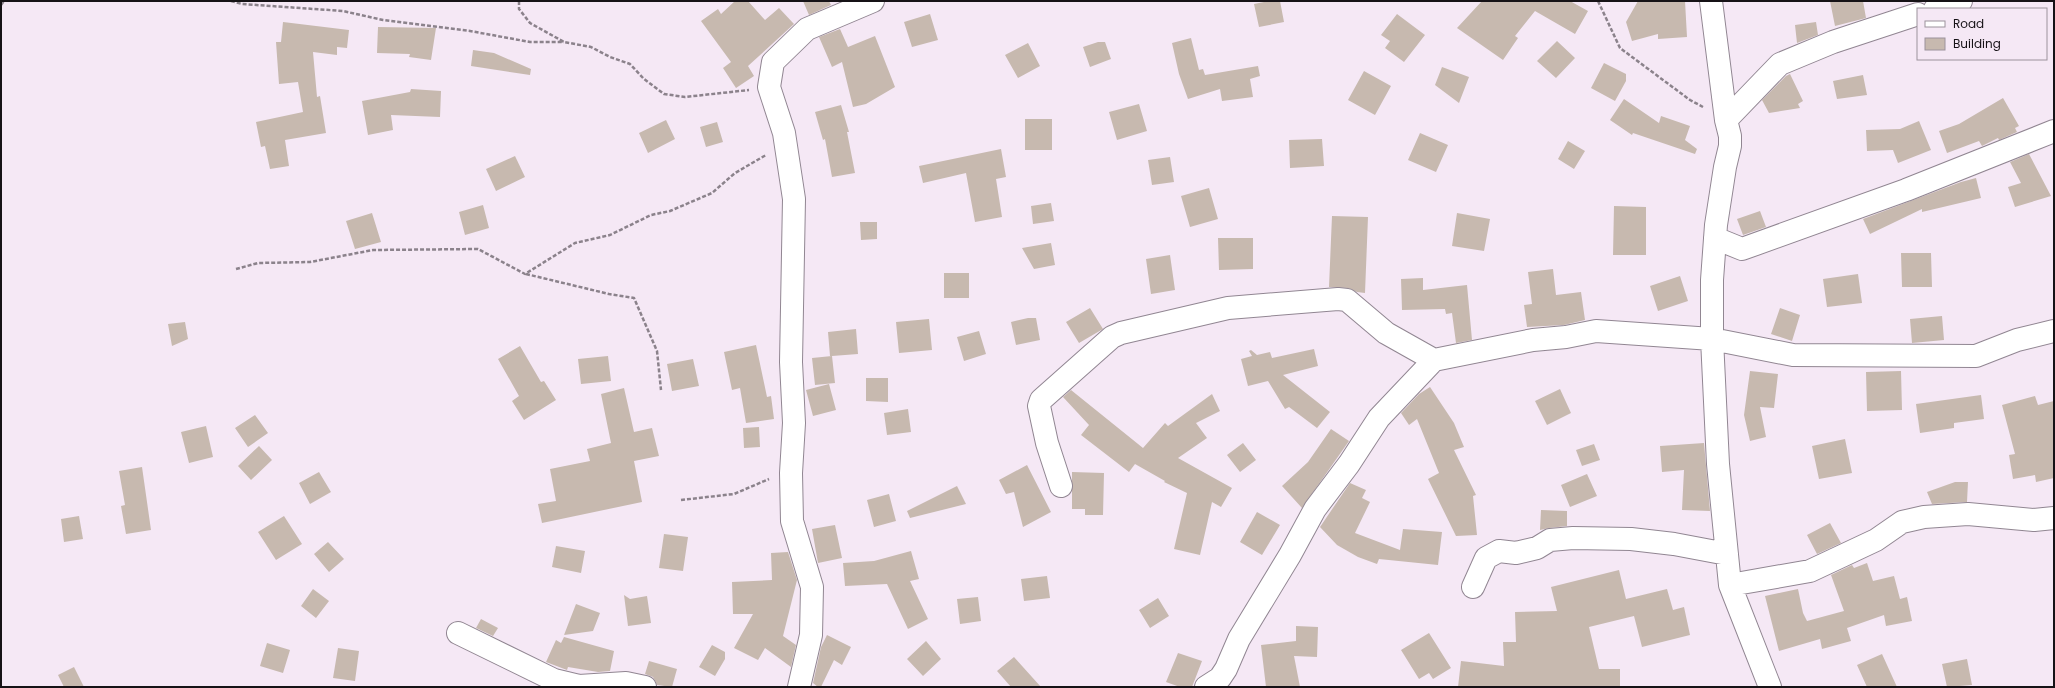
<svg xmlns="http://www.w3.org/2000/svg" width="2055" height="688" font-family="Poppins,sans-serif">
	<style>
		.building { fill: #c7b9af }
		.lines { fill: none; stroke-linecap: round; stroke-linejoin: round }
		.street-casing { stroke: #918692; stroke-width: 24 }
		.path { stroke: #8b828b; stroke-width: 2.5; stroke-dasharray: 4 2; stroke-linecap: butt }
		.street { stroke: #fff; stroke-width: 22 }
	</style>
	<rect width="100%" height="100%" fill="#f5e8f5"/>
	<!-- building -->
	<path class="building" d="M 735,1 L 748,1 L 765,20 L 779,8 L 794,24 L 748,66 L 754,76 L 736,88 L 723,68 L 731,62 L 701,21 L 718,9 L 721,14 Z
		M 803,1 L 829,1 L 831,5 L 809,15 Z
		M 1269,1 L 1280,1 L 1284,22 L 1259,27 L 1254,4 Z
		M 1482,1 L 1570,1 L 1588,11 L 1575,34 L 1535,11 L 1515,36 L 1518,38 L 1503,60 L 1457,28 Z
		M 1638,1 L 1685,1 L 1687,37 L 1658,39 L 1658,34 L 1632,41 L 1626,22 Z
		M 1830,1 L 1863,1 L 1866,18 L 1835,26 Z
		M 930,14 L 938,40 L 912,47 L 904,22 Z
		M 1397,14 L 1425,35 L 1404,62 L 1385,48 L 1390,41 L 1381,35 Z
		M 283,22 L 349,30 L 347,48 L 337,47 L 337,55 L 313,52 L 317,97 L 320,96 L 326,133 L 285,140 L 289,166 L 270,169 L 265,146 L 261,147 L 256,122 L 303,112 L 298,82 L 279,84 L 276,42 L 281,42 Z
		M 1816,22 L 1818,35 L 1797,43 L 1795,25 Z
		M 378,27 L 436,28 L 431,60 L 409,57 L 410,54 L 377,53 Z
		M 840,29 L 848,47 L 875,36 L 895,87 L 866,104 L 853,107 L 842,62 L 832,67 L 819,37 Z
		M 1191,38 L 1199,70 L 1203,69 L 1205,75 L 1258,66 L 1260,76 L 1250,79 L 1253,97 L 1222,101 L 1220,89 L 1188,99 L 1179,74 L 1172,43 Z
		M 1557,41 L 1575,58 L 1556,78 L 1537,61 Z
		M 1098,42 L 1105,42 L 1111,59 L 1090,67 L 1083,47 Z
		M 1028,43 L 1040,66 L 1018,78 L 1005,55 Z
		M 473,50 L 494,53 L 531,69 L 530,75 L 471,66 Z
		M 1604,63 L 1626,74 L 1626,81 L 1615,101 L 1591,88 Z
		M 1442,67 L 1469,77 L 1459,103 L 1435,85 Z
		M 1364,71 L 1391,86 L 1375,115 L 1348,100 Z
		M 1790,74 L 1803,101 L 1798,104 L 1800,108 L 1769,113 L 1762,100 L 1786,76 Z
		M 1863,75 L 1867,95 L 1837,99 L 1833,81 Z
		M 411,89 L 441,91 L 440,117 L 391,115 L 393,130 L 368,135 L 362,101 L 410,92 Z
		M 2003,98 L 2019,126 L 2015,128 L 2017,132 L 1999,140 L 1998,138 L 1982,146 L 1979,141 L 1947,153 L 1939,131 L 1959,124 Z
		M 1624,99 L 1659,123 L 1661,116 L 1690,126 L 1685,140 L 1697,149 L 1695,154 L 1633,133 L 1632,135 L 1610,120 Z
		M 1139,104 L 1147,131 L 1117,140 L 1109,112 Z
		M 841,105 L 849,132 L 847,132 L 855,173 L 832,177 L 825,139 L 823,140 L 815,112 Z
		M 1025,119 L 1052,119 L 1052,150 L 1025,150 Z
		M 666,120 L 675,139 L 648,153 L 639,133 Z
		M 1919,121 L 1931,150 L 1898,163 L 1893,150 L 1867,151 L 1866,130 L 1900,129 Z
		M 717,122 L 723,142 L 706,147 L 700,127 Z
		M 1420,133 L 1448,145 L 1436,172 L 1408,160 Z
		M 1322,139 L 1324,166 L 1290,168 L 1289,140 Z
		M 1568,141 L 1585,151 L 1574,169 L 1558,159 Z
		M 1001,149 L 1006,177 L 996,179 L 1002,217 L 975,222 L 966,173 L 923,183 L 919,166 Z
		M 2029,154 L 2051,196 L 2015,207 L 2008,187 L 2021,183 L 2010,162 Z
		M 515,156 L 525,177 L 496,191 L 486,169 Z
		M 1170,157 L 1174,182 L 1152,185 L 1148,160 Z
		M 1976,178 L 1981,198 L 1922,212 L 1922,209 L 1870,234 L 1863,219 L 1961,182 Z
		M 1209,188 L 1218,219 L 1190,227 L 1181,196 Z
		M 1051,203 L 1054,221 L 1033,224 L 1031,206 Z
		M 483,205 L 489,228 L 465,235 L 459,212 Z
		M 1614,206 L 1646,207 L 1646,255 L 1613,255 Z
		M 1760,211 L 1766,227 L 1743,235 L 1737,219 Z
		M 372,213 L 381,242 L 355,249 L 346,221 Z
		M 1457,213 L 1490,219 L 1484,251 L 1452,246 Z
		M 1332,216 L 1368,217 L 1365,293 L 1357,292 L 1348,288 L 1329,287 Z
		M 860,222 L 877,222 L 877,239 L 861,240 Z
		M 1218,238 L 1253,238 L 1253,269 L 1219,270 Z
		M 1051,243 L 1055,265 L 1034,269 L 1022,248 Z
		M 1901,253 L 1931,253 L 1932,287 L 1902,287 Z
		M 1170,255 L 1175,290 L 1151,294 L 1146,259 Z
		M 1553,269 L 1556,295 L 1581,292 L 1585,320 L 1564,325 L 1527,327 L 1524,305 L 1532,304 L 1528,272 Z
		M 944,273 L 969,273 L 969,298 L 944,298 Z
		M 1858,274 L 1862,303 L 1827,307 L 1823,279 Z
		M 1680,276 L 1688,301 L 1658,311 L 1650,286 Z
		M 1423,278 L 1423,290 L 1467,285 L 1472,340 L 1456,343 L 1452,313 L 1446,314 L 1445,309 L 1402,310 L 1401,279 Z
		M 1090,308 L 1103,329 L 1079,343 L 1066,322 Z
		M 1780,308 L 1800,315 L 1792,341 L 1771,334 Z
		M 1942,316 L 1944,340 L 1912,343 L 1910,319 Z
		M 1028,318 L 1036,318 L 1040,340 L 1016,345 L 1011,322 Z
		M 929,319 L 932,350 L 899,353 L 896,322 Z
		M 185,322 L 188,339 L 172,346 L 168,324 Z
		M 856,329 L 858,354 L 832,356 L 835,383 L 815,385 L 812,358 L 832,356 L 830,356 L 828,332 Z
		M 979,331 L 986,354 L 964,361 L 957,337 Z
		M 756,345 L 767,397 L 771,396 L 774,419 L 746,423 L 740,388 L 732,390 L 724,352 Z
		M 520,346 L 541,382 L 544,381 L 556,400 L 524,420 L 512,401 L 519,396 L 498,359 Z
		M 1314,349 L 1318,366 L 1283,375 L 1330,412 L 1317,428 L 1289,407 L 1285,409 L 1268,381 L 1248,386 L 1241,359 L 1252,356 L 1249,351 L 1251,350 L 1257,355 L 1270,352 L 1272,358 Z
		M 608,356 L 611,381 L 581,384 L 578,359 Z
		M 693,359 L 699,386 L 672,391 L 667,364 Z
		M 1750,371 L 1778,374 L 1774,408 L 1760,407 L 1766,437 L 1750,441 L 1744,415 Z
		M 1901,371 L 1902,410 L 1867,411 L 1866,372 Z
		M 866,378 L 888,378 L 888,402 L 866,401 Z
		M 829,384 L 836,410 L 813,416 L 806,390 Z
		M 1430,387 L 1454,423 L 1464,447 L 1454,450 L 1476,495 L 1473,496 L 1477,535 L 1456,536 L 1428,479 L 1439,473 L 1417,419 L 1409,425 L 1401,413 L 1419,394 Z
		M 624,388 L 634,432 L 652,428 L 659,456 L 634,461 L 642,502 L 542,523 L 538,504 L 556,501 L 550,469 L 590,461 L 587,449 L 611,443 L 601,394 Z
		M 1560,389 L 1571,413 L 1547,425 L 1535,401 Z
		M 1071,390 L 1143,448 L 1165,423 L 1168,426 L 1212,394 L 1220,411 L 1196,423 L 1207,438 L 1178,458 L 1232,488 L 1221,507 L 1212,502 L 1200,555 L 1174,549 L 1187,493 L 1164,482 L 1165,481 L 1135,464 L 1129,472 L 1081,435 L 1089,425 L 1063,397 Z
		M 1981,395 L 1984,419 L 1954,423 L 1954,428 L 1920,433 L 1916,404 Z
		M 2035,396 L 2038,405 L 2054,401 L 2054,478 L 2036,482 L 2035,475 L 2013,479 L 2009,455 L 2015,454 L 2002,405 Z
		M 908,409 L 911,432 L 887,435 L 884,413 Z
		M 255,415 L 268,433 L 248,447 L 235,428 Z
		M 206,426 L 213,457 L 189,463 L 181,432 Z
		M 759,427 L 760,447 L 744,448 L 743,428 Z
		M 1331,429 L 1349,441 L 1302,508 L 1282,486 L 1308,462 Z
		M 1845,439 L 1852,473 L 1819,479 L 1812,446 Z
		M 1243,443 L 1256,460 L 1240,472 L 1227,455 Z
		M 1704,443 L 1710,511 L 1682,510 L 1684,470 L 1662,472 L 1660,446 Z
		M 1594,444 L 1600,460 L 1582,466 L 1576,450 Z
		M 259,446 L 272,460 L 251,480 L 238,466 Z
		M 1027,465 L 1051,512 L 1023,527 L 1014,492 L 1006,494 L 999,480 Z
		M 142,467 L 151,530 L 126,534 L 121,506 L 125,505 L 119,471 Z
		M 319,472 L 331,492 L 310,504 L 299,483 Z
		M 1072,472 L 1104,473 L 1103,515 L 1085,515 L 1085,509 L 1072,509 Z
		M 1587,474 L 1597,496 L 1570,507 L 1561,485 Z
		M 1955,482 L 1968,482 L 1967,502 L 1932,504 L 1927,492 Z
		M 1350,483 L 1366,490 L 1362,498 L 1370,502 L 1355,533 L 1400,550 L 1403,529 L 1442,532 L 1438,565 L 1379,559 L 1377,564 L 1358,557 L 1337,545 L 1320,527 Z
		M 957,486 L 966,504 L 910,518 L 907,511 Z
		M 889,494 L 896,521 L 874,527 L 867,500 Z
		M 1541,510 L 1567,511 L 1567,526 L 1549,528 L 1540,530 Z
		M 1257,512 L 1280,525 L 1262,555 L 1240,542 Z
		M 79,516 L 83,539 L 64,542 L 61,519 Z
		M 284,516 L 302,544 L 276,560 L 258,532 Z
		M 1830,523 L 1841,543 L 1817,554 L 1807,535 Z
		M 835,525 L 842,558 L 818,563 L 812,529 Z
		M 664,534 L 688,537 L 683,571 L 659,568 Z
		M 328,542 L 344,559 L 329,572 L 314,554 Z
		M 556,546 L 585,551 L 581,573 L 552,567 Z
		M 911,551 L 919,579 L 910,581 L 928,619 L 908,629 L 887,584 L 845,586 L 843,563 L 874,561 Z
		M 788,552 L 797,580 L 783,636 L 796,645 L 791,667 L 765,648 L 758,660 L 734,648 L 753,614 L 733,614 L 732,582 L 772,580 L 771,553 Z
		M 1867,563 L 1873,581 L 1894,576 L 1900,599 L 1907,597 L 1912,621 L 1886,626 L 1884,615 L 1847,628 L 1851,641 L 1822,649 L 1820,639 L 1779,651 L 1765,596 L 1798,589 L 1803,613 L 1807,621 L 1844,611 L 1831,575 L 1852,565 L 1854,568 Z
		M 1619,570 L 1626,599 L 1667,589 L 1673,610 L 1684,607 L 1690,635 L 1642,647 L 1634,616 L 1589,627 L 1599,669 L 1620,669 L 1620,687 L 1458,687 L 1461,661 L 1504,666 L 1503,642 L 1516,642 L 1515,612 L 1557,611 L 1551,587 Z
		M 1047,576 L 1050,598 L 1024,601 L 1021,579 Z
		M 313,589 L 329,601 L 316,618 L 301,606 Z
		M 624,595 L 630,599 L 647,596 L 651,623 L 628,626 Z
		M 978,597 L 981,621 L 960,624 L 957,599 Z
		M 1158,598 L 1169,616 L 1150,628 L 1139,610 Z
		M 576,604 L 600,613 L 593,631 L 564,635 Z
		M 481,619 L 498,628 L 493,636 L 476,628 Z
		M 1296,626 L 1318,627 L 1317,657 L 1294,656 L 1300,687 L 1266,687 L 1261,645 L 1296,641 Z
		M 1429,633 L 1451,668 L 1433,679 L 1429,673 L 1419,679 L 1401,650 Z
		M 827,635 L 851,647 L 842,665 L 834,660 L 821,687 L 818,687 L 813,683 L 821,647 Z
		M 564,637 L 614,651 L 610,671 L 598,672 L 568,667 L 567,670 L 546,662 L 556,640 L 561,643 Z
		M 926,641 L 941,659 L 923,676 L 907,659 Z
		M 267,643 L 290,650 L 283,673 L 260,666 Z
		M 712,645 L 725,652 L 725,659 L 715,676 L 699,667 Z
		M 338,648 L 359,651 L 355,681 L 333,678 Z
		M 1178,653 L 1202,661 L 1192,687 L 1180,687 L 1166,682 Z
		M 1882,654 L 1897,687 L 1867,687 L 1857,665 Z
		M 1014,657 L 1041,687 L 1011,687 L 997,671 Z
		M 1967,659 L 1972,685 L 1947,687 L 1942,664 Z
		M 649,661 L 677,669 L 672,687 L 657,685 L 653,677 L 645,674 Z
		M 74,667 L 84,687 L 64,687 L 58,675 Z"/>
	<g class="lines">
		<!-- street casing -->
		<g class="street-casing">
			<path id="street" d="M 1711,1 L 1726,120 L 1730,136 L 1730,146 L 1725,167 L 1716,225 L 1712,280 L 1712,339 L 1718,464 L 1730,585 L 1770,687
				M 1935,9 L 1961,1
				M 1726,120 L 1780,64 L 1833,42 L 1918,14
				M 1715,238 L 1742,249 L 1906,190 L 2054,131
				M 1061,486 L 1047,443 L 1039,406 L 1041,400 L 1112,337 L 1121,333 L 1228,308 L 1338,299 L 1347,300 L 1386,333 L 1434,360
				M 1730,585 L 1810,571 L 1876,540 L 1902,522 L 1924,517 L 1968,514 L 2034,520 L 2054,518
				M 1473,587 L 1486,558 L 1499,551 L 1516,553 L 1537,548 L 1550,540 L 1573,538 L 1631,539 L 1674,544 L 1727,554
				M 458,633 L 554,680 L 579,686 L 626,683 L 645,687
				M 799,687 L 811,635 L 812,587 L 792,521 L 791,473 L 794,423 L 791,362 L 794,199 L 784,133 L 769,87 L 773,62 L 807,29 L 873,1
				M 1206,687 L 1220,678 L 1226,669 L 1239,639 L 1290,555 L 1315,509 L 1349,464 L 1379,418 L 1434,360 L 1533,340 L 1566,337 L 1596,331 L 1712,339 L 1793,355 L 1976,356 L 2017,340 L 2054,331"/>
		</g>
		<!-- path -->
		<path class="path" d="M 231,1 L 242,4 L 343,11 L 383,20 L 470,31 L 530,42 L 564,42
			M 519,1 L 519,9 L 530,23 L 564,42 L 591,47 L 610,57 L 630,64 L 644,79 L 664,94 L 685,97 L 749,90
			M 1598,1 L 1620,48 L 1690,100 L 1703,107
			M 1,5 L 4,1
			M 236,269 L 258,263 L 310,262 L 373,250 L 478,249 L 525,274 L 575,243 L 610,235 L 651,215 L 670,211 L 712,193 L 735,173 L 766,155
			M 526,274 L 609,294 L 634,298 L 657,351 L 661,390
			M 681,500 L 734,494 L 769,479"/>
		<!-- street -->
		<use href="#street" class="street"/>
	</g>
	<!-- border -->
	<rect width="2055" height="688" fill="none" stroke="#161216" stroke-width="4"/>
	<!-- legend -->
	<rect x="1917" y="8" width="130" height="52" fill="#f5e8f5" stroke="#9c929c"/>
	<rect x="1925" y="21" width="20" height="6" fill="#ffffff" stroke="#9c929c"/>
	<text x="1953" y="28" font-size="12" fill="#161216">Road</text>
	<rect x="1925" y="38" width="20" height="12" fill="#c7b9af" stroke="#9c929c"/>
	<text x="1953" y="48" font-size="12" fill="#161216">Building</text>
</svg>
